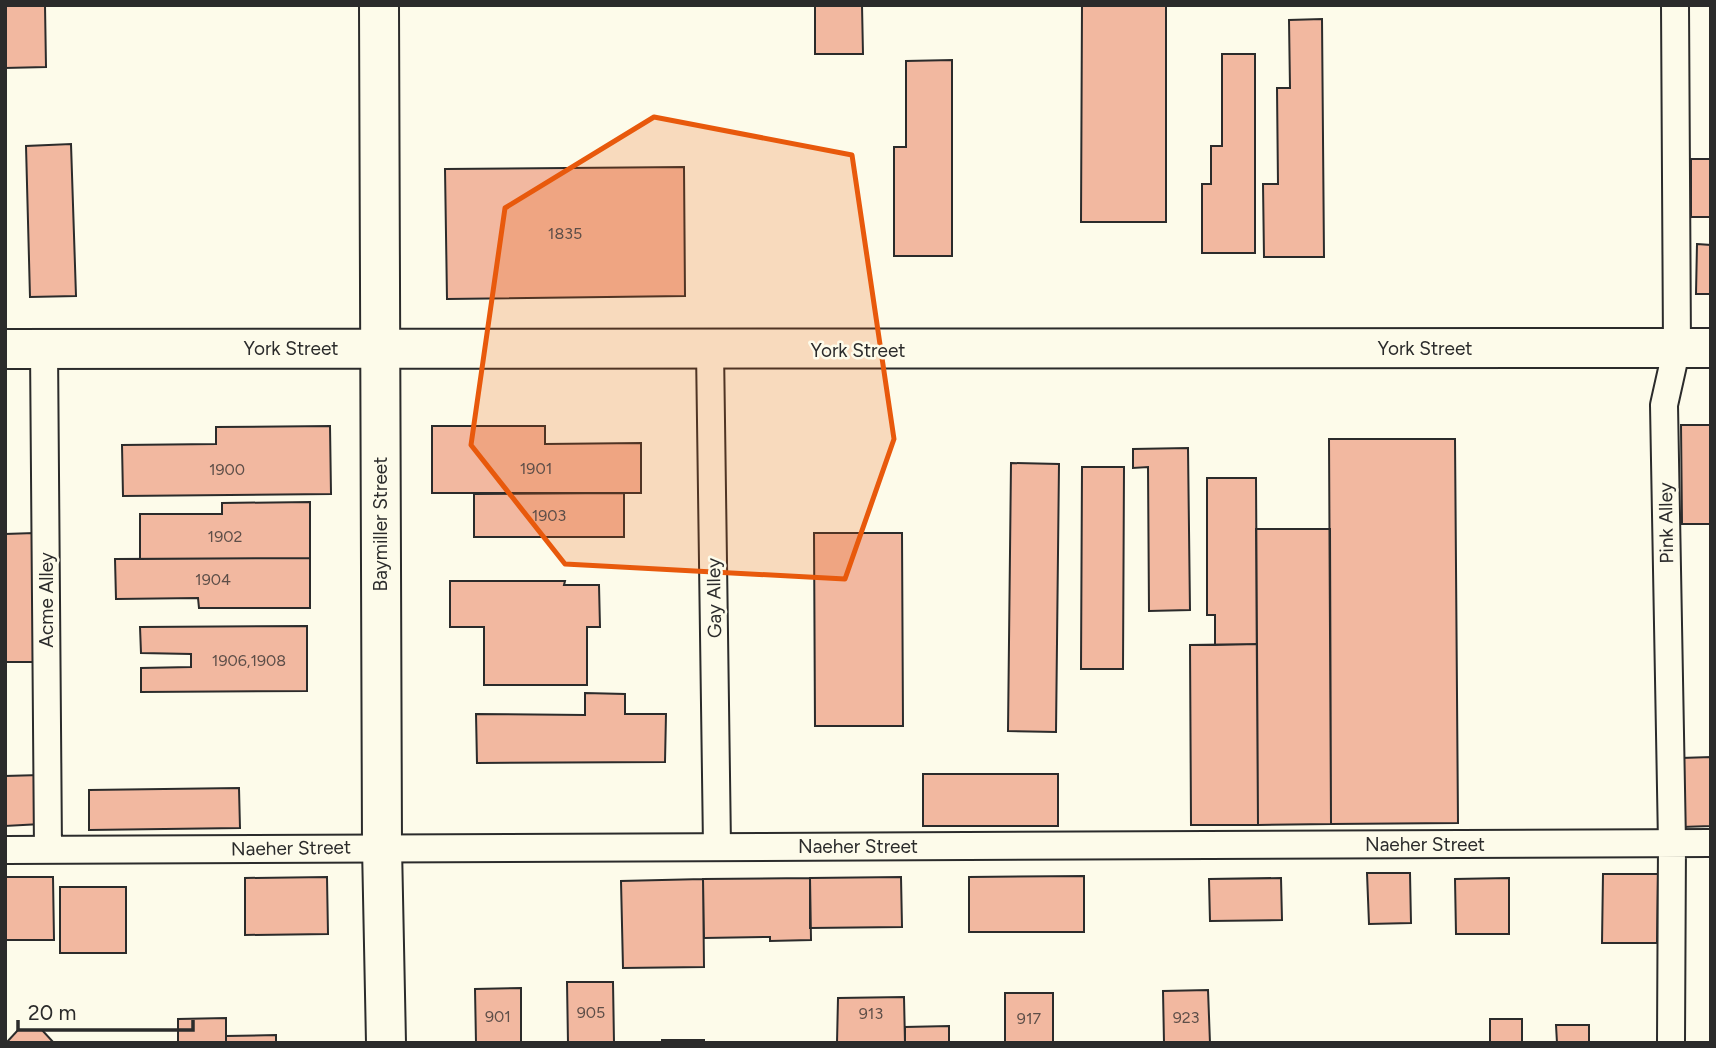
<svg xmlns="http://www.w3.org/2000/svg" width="1716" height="1048" font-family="Figtree,sans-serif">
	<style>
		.building { fill: #f2b8a0; stroke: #2b2b2b; stroke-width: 2 }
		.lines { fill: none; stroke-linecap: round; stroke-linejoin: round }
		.lane-casing { stroke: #2b2b2b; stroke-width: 30 }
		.street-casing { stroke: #2b2b2b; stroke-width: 42 }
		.lane { stroke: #fdfbea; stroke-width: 26 }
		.street { stroke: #fdfbea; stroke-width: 38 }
		.marked { fill: #e8590c; fill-opacity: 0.2; stroke: #e8590c; stroke-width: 5; stroke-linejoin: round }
		.labels { text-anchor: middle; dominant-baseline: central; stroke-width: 5; stroke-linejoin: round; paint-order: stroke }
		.number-label { font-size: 16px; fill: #5d4e48 }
		.street-label { font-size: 19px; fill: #2b2b2b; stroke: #fdfbea }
	</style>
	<rect width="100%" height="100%" fill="#fdfbea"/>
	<!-- building -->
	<path class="building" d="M 5,5 L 45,5 L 46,67 L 5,68 Z
		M 815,5 L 862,5 L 863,54 L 815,54 Z
		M 1082,5 L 1166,5 L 1166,222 L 1081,222 Z
		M 1322,19 L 1324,257 L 1264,257 L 1263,184 L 1278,184 L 1277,88 L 1290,88 L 1289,20 Z
		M 1222,54 L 1255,54 L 1255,253 L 1202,253 L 1202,184 L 1211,184 L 1211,146 L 1222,146 Z
		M 952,60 L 952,256 L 894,256 L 894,147 L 906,147 L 906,61 Z
		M 71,144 L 76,296 L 30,297 L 26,146 Z
		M 1691,159 L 1711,159 L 1711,217 L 1691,217 Z
		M 684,167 L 685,296 L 447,299 L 445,169 Z
		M 1697,244 L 1711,245 L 1711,294 L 1696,294 Z
		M 1681,425 L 1711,425 L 1711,524 L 1682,524 Z
		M 330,426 L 331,494 L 123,496 L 122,445 L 216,444 L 216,427 Z
		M 432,426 L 545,426 L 545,444 L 641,443 L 641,493 L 432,493 Z
		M 1329,439 L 1455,439 L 1458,823 L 1331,824 Z
		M 1188,448 L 1190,610 L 1149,611 L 1148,467 L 1133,468 L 1133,449 Z
		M 1011,463 L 1059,464 L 1056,732 L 1008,731 Z
		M 1082,467 L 1124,467 L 1123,669 L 1081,669 Z
		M 1207,478 L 1256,478 L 1257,644 L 1215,645 L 1215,615 L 1207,615 Z
		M 624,493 L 624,537 L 474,537 L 474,494 Z
		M 310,502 L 310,558 L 140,559 L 140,514 L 222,514 L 222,503 Z
		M 1256,529 L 1330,529 L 1331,824 L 1258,825 Z
		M 34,533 L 34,662 L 5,662 L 5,534 Z
		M 814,533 L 902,533 L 903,726 L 815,726 Z
		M 310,558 L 310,608 L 199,608 L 198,598 L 116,599 L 115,559 Z
		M 450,581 L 565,581 L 564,585 L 599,585 L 600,627 L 587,627 L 587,685 L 484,685 L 484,627 L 450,627 Z
		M 307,626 L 307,691 L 141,692 L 141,668 L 191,667 L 191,654 L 141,653 L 140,627 Z
		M 1257,644 L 1258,825 L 1191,825 L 1190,645 Z
		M 585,693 L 625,694 L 625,714 L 666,714 L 665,762 L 477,763 L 476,714 L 585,715 Z
		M 1711,757 L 1711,826 L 1682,827 L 1681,758 Z
		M 923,774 L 1058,774 L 1058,826 L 923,826 Z
		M 40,775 L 41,824 L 5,826 L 5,776 Z
		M 239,788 L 240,828 L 89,830 L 89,790 Z
		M 1367,873 L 1410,873 L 1411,923 L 1369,924 Z
		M 1603,874 L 1658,874 L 1657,943 L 1602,943 Z
		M 1084,876 L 1084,932 L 969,932 L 969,877 Z
		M 5,877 L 53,877 L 54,940 L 5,940 Z
		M 327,877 L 328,934 L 245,935 L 245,878 Z
		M 901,877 L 902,927 L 810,928 L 810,878 Z
		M 810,878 L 811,940 L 770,941 L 770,937 L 704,938 L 703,879 Z
		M 1281,878 L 1282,920 L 1210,921 L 1209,879 Z
		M 1509,878 L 1509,934 L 1456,934 L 1455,879 Z
		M 703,879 L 704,967 L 623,968 L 621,881 Z
		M 60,887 L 126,887 L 126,953 L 60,953 Z
		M 567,982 L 613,982 L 614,1043 L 568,1043 Z
		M 521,988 L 521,1043 L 476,1043 L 475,989 Z
		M 1208,990 L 1210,1043 L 1164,1043 L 1163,991 Z
		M 1005,993 L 1053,993 L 1053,1043 L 1005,1043 Z
		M 904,997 L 905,1043 L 837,1043 L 838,998 Z
		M 226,1018 L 226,1043 L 178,1043 L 178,1019 Z
		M 1490,1019 L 1522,1019 L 1522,1043 L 1490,1043 Z
		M 1556,1025 L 1589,1025 L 1589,1043 L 1557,1043 Z
		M 949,1026 L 949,1043 L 905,1043 L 905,1027 Z
		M 18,1030 L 42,1030 L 54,1043 L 6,1043 Z
		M 276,1035 L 276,1043 L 226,1043 L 226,1036 Z
		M 662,1040 L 704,1040 L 704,1043 L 662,1043 Z"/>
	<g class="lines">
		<!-- lane casing -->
		<g class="lane-casing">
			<path id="lane" d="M 44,349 L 48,850
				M 710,350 L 717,846
				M 5,850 L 1711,843
				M 1671,1043 L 1672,843 L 1664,405 L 1677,347 L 1675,5"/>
		</g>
		<!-- street casing -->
		<g class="street-casing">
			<path id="street" d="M 379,5 L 382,847 L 386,1043
				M 5,349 L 1711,348"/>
		</g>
		<!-- lane -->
		<use href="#lane" class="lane"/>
		<!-- street -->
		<use href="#street" class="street"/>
	</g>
	<!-- marked area -->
	<path class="marked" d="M 654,117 L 852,155 L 894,439 L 845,579 L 565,564 L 471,445 L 505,208 Z"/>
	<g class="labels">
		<!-- number labels -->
		<g class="number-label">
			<text x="565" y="233">1835</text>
			<text x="536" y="468">1901</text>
			<text x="227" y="469">1900</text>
			<text x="549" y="515">1903</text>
			<text x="225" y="536">1902</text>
			<text x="213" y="579">1904</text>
			<text x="249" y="660">1906,1908</text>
			<text x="591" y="1012">905</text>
			<text x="871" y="1013">913</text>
			<text x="498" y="1016">901</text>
			<text x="1186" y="1017">923</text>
			<text x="1029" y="1018">917</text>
		</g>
		<!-- street labels -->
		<g class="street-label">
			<text x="291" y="348">York Street</text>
			<text x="1425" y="348">York Street</text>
			<text x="858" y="350">York Street</text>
			<text transform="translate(1666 523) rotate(-91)">Pink Alley</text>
			<text transform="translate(380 524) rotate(-90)">Baymiller Street</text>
			<text transform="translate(714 598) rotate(-91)">Gay Alley</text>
			<text transform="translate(46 600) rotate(-90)">Acme Alley</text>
			<text x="1425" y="844">Naeher Street</text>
			<text x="858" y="846">Naeher Street</text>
			<text transform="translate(291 848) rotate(-1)">Naeher Street</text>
		</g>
	</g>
	<!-- border -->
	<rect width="1716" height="1048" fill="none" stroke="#2b2b2b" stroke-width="14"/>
	<!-- scale -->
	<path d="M18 1020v10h175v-10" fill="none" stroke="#2b2b2b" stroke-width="3.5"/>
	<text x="28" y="1020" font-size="21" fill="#2b2b2b" stroke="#fdfbea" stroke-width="5" paint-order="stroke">20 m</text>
</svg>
